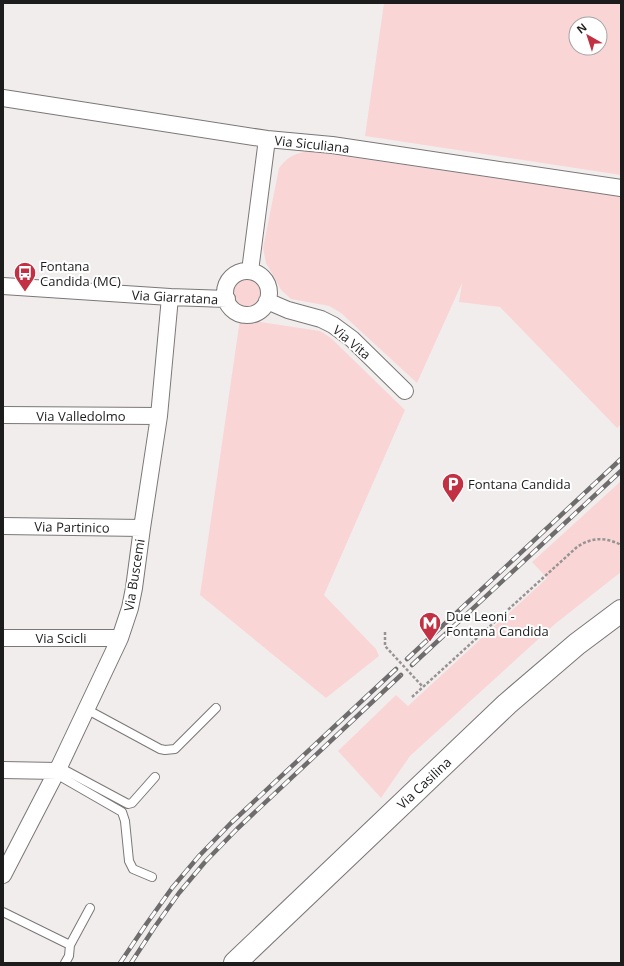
<svg xmlns="http://www.w3.org/2000/svg" width="624" height="966" font-family="'Open Sans',sans-serif">
	<style>
		.green { fill: #f9d6d5; fill-rule: evenodd }
		.lines { fill: none; stroke-linecap: round; stroke-linejoin: round }
		.lane-casing { stroke: #7c7777; stroke-width: 10 }
		.street-casing { stroke: #7c7777; stroke-width: 18 }
		.primary-casing { stroke: #7c7777; stroke-width: 24 }
		.path { stroke: #979393; stroke-width: 2.5; stroke-dasharray: 3 2; stroke-linecap: butt }
		.lane { stroke: #fff; stroke-width: 8 }
		.street { stroke: #fff; stroke-width: 16 }
		.primary { stroke: #fff; stroke-width: 22 }
		.rail-casing { stroke: #6e6c6c; stroke-width: 4.5 }
		.rail { stroke: #fff; stroke-width: 3; stroke-dasharray: 9; stroke-linecap: butt }
		.labels { text-anchor: middle; dominant-baseline: central; stroke-width: 4; stroke-linejoin: round; paint-order: stroke }
		.street-label { font-size: 13px; fill: #1d1c1c; stroke: #fff }
		.poi-label { font-size: 13px; fill: #1d1c1c; stroke: #fff; text-anchor: start }
	</style>
	<rect width="100%" height="100%" fill="#f2eded"/>
	<!-- green -->
	<path class="green" d="M 384,3 L 621,3 L 621,175 L 365,136 ZM 576,24 L 600,24 L 600,48 L 576,48 Z
		M 308,151 L 570,189 L 621,197 L 621,424 L 617,428 L 500,307 L 459,302 L 462,283 L 417,383 L 341,313 L 329,306 L 291,299 L 281,290 L 274,277 L 266,263 L 263,248 L 279,168 C 288,157 293,154 308,151 Z
		M234 293a13 13 0 1 1 26 0a13 13 0 1 1-26 0Z
		M 240,319 L 320,331 L 331,338 L 405,410 L 324,595 L 376,649 L 379,656 L 326,698 L 200,595 Z
		M 621,481 L 621,572 L 555,624 L 410,756 L 381,798 L 338,751 L 396,695 L 408,706 L 547,578 L 532,562 Z"/>
	<g class="lines">
		<!-- lane casing -->
		<g class="lane-casing">
			<path id="lane" d="M 86,709 L 160,749 L 165,750 L 175,749 L 216,708
				M 59,767 L 128,804 L 132,803 L 155,777
				M 56,774 L 122,812 L 125,821 L 129,861 L 133,869 L 152,877
				M 3,912 L 70,945
				M 65,963 L 69,956 L 70,945 L 90,908"/>
		</g>
		<!-- street casing -->
		<g class="street-casing">
			<path id="street" d="M 3,98 L 267,139 L 332,145 L 621,188
				M 250,271 L 267,139
				M225 293a22 22 0 1 1 44 0a22 22 0 1 1-44 0Z
				M 3,286 L 170,297 L 227,299
				M 267,301 L 288,310 L 321,319 L 333,325 L 352,339 L 405,391
				M 3,415 L 159,416
				M 3,526 L 142,528
				M 3,638 L 120,638
				M 3,770 L 57,771
				M 3,875 L 59,767 L 120,638 L 130,608 L 134,588 L 142,528 L 159,416 L 170,297"/>
		</g>
		<!-- primary casing -->
		<g class="primary-casing">
			<path id="primary" d="M 235,963 L 507,704 L 577,644 L 621,611"/>
		</g>
		<!-- path -->
		<path class="path" d="M 385,632 L 385,646 L 423,687
			M 412,697 L 577,547 C 592,537 606,537 621,545"/>
		<!-- lane -->
		<use href="#lane" class="lane"/>
		<!-- street -->
		<use href="#street" class="street"/>
		<!-- primary -->
		<use href="#primary" class="primary"/>
		<!-- rail casing -->
		<g class="rail-casing">
			<path id="rail" d="M 407,659 L 621,459
				M 412,665 L 621,471
				M 120,963 L 147,923 L 172,888 L 199,856 L 231,823 L 396,669
				M 131,963 L 154,928 L 179,893 L 205,862 L 237,829 L 401,675"/>
		</g>
		<!-- rail -->
		<use href="#rail" class="rail"/>
	</g>
	<!-- icons -->
	<defs>
		<g id="bus-pin" transform="scale(1.15)"><path d="M0 17L-7.5 6A9.5 9.5 0 1 1 7.5 6Z" fill="#c23143" stroke="#fff"/><path d="M-5-6H5V4H4V6H2V4H-2V6H-4V4H-5ZM-3.5-4V0h7V-4ZM-3.5 1.2v1.5H-2V1.2ZM2 1.2v1.5H3.5V1.2Z" fill="#fff"/></g>
		<g id="parking-pin" transform="scale(1.15)"><path d="M0 17L-7.5 6A9.5 9.5 0 1 1 7.5 6Z" fill="#c23143" stroke="#fff"/><path d="M-3.5-5.5H1a3.5 3.5 0 0 1 0 7H-1V5.5H-3.5ZM-1-3.4V-.6H.8a1.4 1.4 0 0 0 0-2.8Z" fill="#fff"/></g>
		<g id="metro-pin" transform="scale(1.15)"><path d="M0 17L-7.5 6A9.5 9.5 0 1 1 7.5 6Z" fill="#c23143" stroke="#fff"/><path d="M-5.5 5V-5H-3L0 0L3-5H5.5V5H3V-.5L0 4L-3-.5V5Z" fill="#fff"/></g>
	</defs>
	<g fill-rule="evenodd">
		<use href="#bus-pin" x="25" y="273"/>
		<use href="#parking-pin" x="453" y="484"/>
		<use href="#metro-pin" x="430" y="623"/>
	</g>
	<g class="labels">
		<!-- street labels -->
		<g class="street-label">
			<text transform="translate(312 144) rotate(6)">Via Siculiana</text>
			<text transform="translate(175 297) rotate(3)">Via Giarratana</text>
			<text transform="translate(352 342) rotate(40)">Via Vita</text>
			<text x="81" y="416">Via Valledolmo</text>
			<text transform="translate(72 527) rotate(1)">Via Partinico</text>
			<text transform="translate(134 575) rotate(-81)">Via Buscemi</text>
			<text x="61" y="638">Via Scicli</text>
			<text transform="translate(424 783) rotate(-43)">Via Casilina</text>
		</g>
		<!-- poi labels -->
		<g class="poi-label">
			<text x="40" y="266">Fontana<tspan x="40" dy="15">Candida (MC)</tspan></text>
			<text x="468" y="484">Fontana Candida</text>
			<text x="446" y="616">Due Leoni -<tspan x="446" dy="15">Fontana Candida</tspan></text>
		</g>
	</g>
	<!-- border -->
	<rect width="624" height="966" fill="none" stroke="#1d1c1c" stroke-width="8"/>
	<!-- north arrow -->
	<g transform="translate(588 36) rotate(321)"><circle r="19" fill="#ffffff" stroke="#a5a4a4"/>
	<path d="M0-3L7 15L0 10L-7 15Z" fill="#c23143"/>
	<text y="-6" font-size="11" font-weight="bold" text-anchor="middle" fill="#1d1c1c">N</text>
	</g>
</svg>
